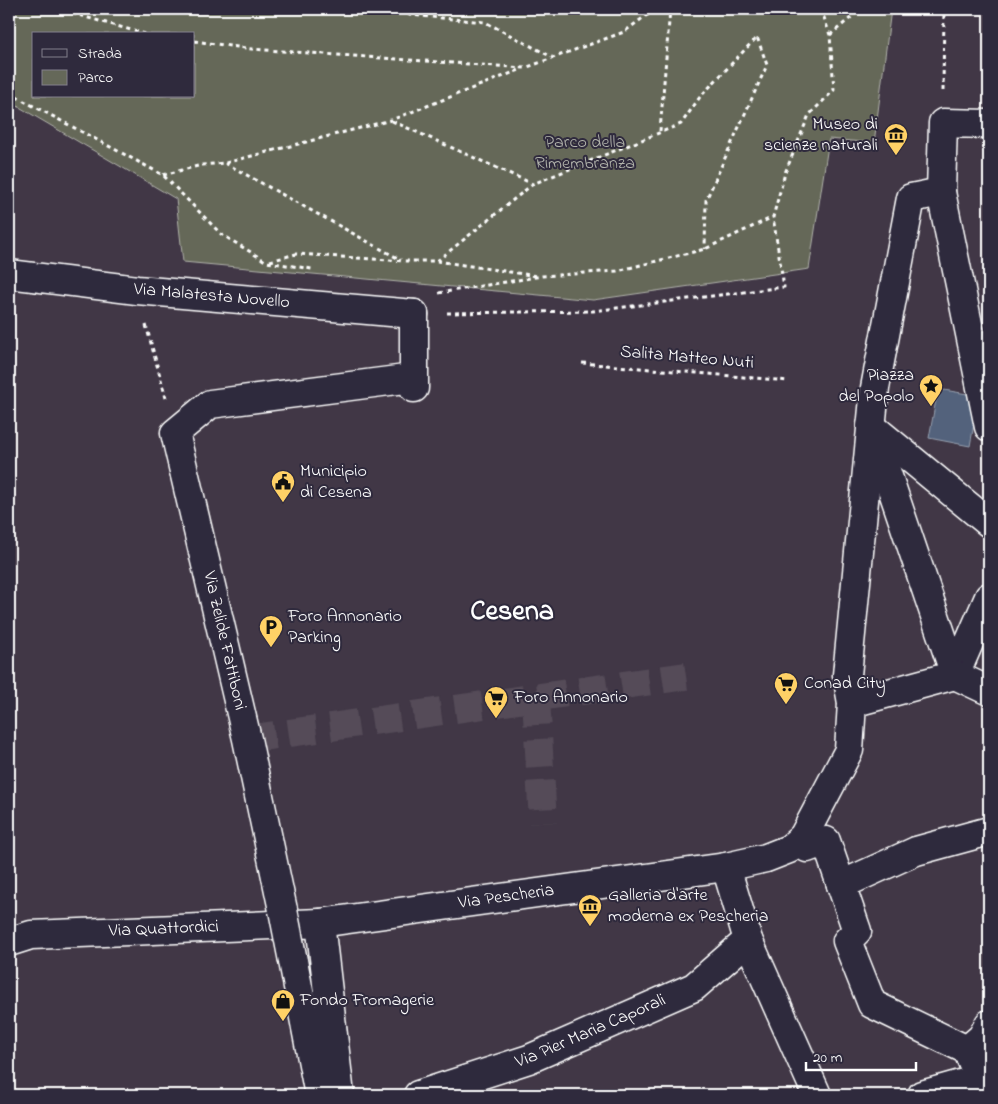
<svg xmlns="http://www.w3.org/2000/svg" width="998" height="1104" font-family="'Indie Flower',sans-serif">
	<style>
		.green { fill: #656859; stroke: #b2b4ac; fill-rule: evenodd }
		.water { fill: #52627c; stroke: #97a1b0 }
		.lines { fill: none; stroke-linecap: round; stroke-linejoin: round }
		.pedestrian-tunnel { stroke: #544b58; stroke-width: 28; stroke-dasharray: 28 14; stroke-linecap: butt }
		.pedestrian-casing { stroke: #fff; stroke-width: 31 }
		.minor-casing { stroke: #fff; stroke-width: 31 }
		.path { stroke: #fff; stroke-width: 3; stroke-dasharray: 4 4; stroke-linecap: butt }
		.pedestrian { stroke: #2f2a3d; stroke-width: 28 }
		.minor { stroke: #2f2a3d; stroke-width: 28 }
		.minor-bridge-casing { stroke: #fff; stroke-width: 31; stroke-linecap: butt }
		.minor-bridge { stroke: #2f2a3d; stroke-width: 28 }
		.labels { text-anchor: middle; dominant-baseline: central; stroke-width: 4; stroke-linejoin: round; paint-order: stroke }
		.poi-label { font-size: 18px; fill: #fff; stroke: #2f2a3d; text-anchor: start }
		.park-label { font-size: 18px; fill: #b2b4ac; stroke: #2f2a3d }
		.street-label { font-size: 18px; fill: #fff; stroke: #2f2a3d }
		.town-label { font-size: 28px; font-weight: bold; fill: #fff; stroke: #2f2a3d }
	</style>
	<rect width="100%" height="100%" fill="#413746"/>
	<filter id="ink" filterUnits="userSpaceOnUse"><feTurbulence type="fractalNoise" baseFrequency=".02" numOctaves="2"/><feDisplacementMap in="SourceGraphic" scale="10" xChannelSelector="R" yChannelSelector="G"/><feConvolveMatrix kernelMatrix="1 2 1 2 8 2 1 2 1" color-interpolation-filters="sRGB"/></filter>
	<g filter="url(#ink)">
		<!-- green -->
		<path class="green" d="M 9,9 L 891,9 L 874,143 L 829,139 L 809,269 L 593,300 L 183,262 L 176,199 L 9,101 ZM 34,34 L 194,34 L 194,96 L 34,96 Z"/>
		<!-- water -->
		<path class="water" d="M 938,389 L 979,396 L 970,446 L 929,438 Z"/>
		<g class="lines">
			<!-- pedestrian-tunnel -->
			<path class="pedestrian-tunnel" d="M 536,697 L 543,823
				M 247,739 L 686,676"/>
			<!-- pedestrian casing -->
			<g class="pedestrian-casing">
				<g id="pedestrian">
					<path d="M 941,192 L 989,427"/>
					<path id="s1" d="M 9,274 L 137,290 L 414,314"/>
					<path d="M 871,426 L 989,523"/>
					<path d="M 874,435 L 955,675"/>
					<path d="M 955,675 L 989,597"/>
					<path d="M 955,675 L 989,691"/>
					<path d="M 852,703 L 955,675"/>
					<path d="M 803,837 L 807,848 L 826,841 L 857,931 L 847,941 L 872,1004 L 967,1050 L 980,1079"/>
					<path d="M 726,867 L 748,940 L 817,1095"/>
					<path d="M 841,885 L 916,851 L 989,831"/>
					<path id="s2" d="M 320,923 L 726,867 L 766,858 L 789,849 L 803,837 L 849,750 L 852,703 L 847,675 L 875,388 L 911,198 L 941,192 L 943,123 L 989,124"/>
					<path d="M 967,1050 L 982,1037 L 989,1024"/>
					<path id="s3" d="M 418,1095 L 529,1059 L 694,987 L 748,940"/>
					<path d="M 922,1095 L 989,1076"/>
				</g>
			</g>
			<!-- minor casing -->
			<g class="minor-casing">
				<g id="minor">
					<path d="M 414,388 L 414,314"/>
					<path d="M 283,910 L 247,739 L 175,433 L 210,404 L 413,378"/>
					<path id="s4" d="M 9,942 L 31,935 L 320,923 L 340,1095"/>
					<path d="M 293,961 L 319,1095"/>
				</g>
			</g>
			<!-- path -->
			<path class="path" d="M 57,9 L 145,34
				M 393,9 L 410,15 L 485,22 L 552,57
				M 646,9 L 647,15
				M 821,9 L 830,35
				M 194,41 L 252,49 L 525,68 L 624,32 L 647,15 L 670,9
				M 943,91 L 944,9
				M 9,93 L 163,175 L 221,234 L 267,262 L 312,269
				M 392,121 L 533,184
				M 660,131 L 670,9
				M 225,163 L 401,260
				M 163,175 L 202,165 L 225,163 L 391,120 L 522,69
				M 270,261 L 296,254 L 404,261 L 437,261 L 533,184 L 681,124 L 700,97 L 757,37 L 767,65 L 706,200 L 705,249
				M 437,261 L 537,276
				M 439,293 L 542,276 L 617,271 L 705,249 L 773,217 L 785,173 L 809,115 L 834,90 L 830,35 L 853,16 L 852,9
				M 447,313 L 593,311 L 784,287 L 773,217
				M 146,325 L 166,398
				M 582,363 L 789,381"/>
			<!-- pedestrian -->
			<use href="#pedestrian" class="pedestrian"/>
			<!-- minor -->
			<use href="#minor" class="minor"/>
			<!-- minor-bridge casing -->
			<g class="minor-bridge-casing">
				<path id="minor-bridge" d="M 283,910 L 293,961"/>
			</g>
			<!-- minor-bridge -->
			<use href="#minor-bridge" class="minor-bridge"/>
		</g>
	</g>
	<!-- icons -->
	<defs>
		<g id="museum-pin" transform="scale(1.25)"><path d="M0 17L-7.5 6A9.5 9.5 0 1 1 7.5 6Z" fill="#ffd166" stroke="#2f2a3d"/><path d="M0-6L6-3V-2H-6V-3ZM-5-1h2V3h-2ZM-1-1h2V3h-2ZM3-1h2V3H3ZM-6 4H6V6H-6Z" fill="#111"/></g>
		<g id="sight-pin" transform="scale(1.25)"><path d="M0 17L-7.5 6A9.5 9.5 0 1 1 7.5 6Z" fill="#ffd166" stroke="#2f2a3d"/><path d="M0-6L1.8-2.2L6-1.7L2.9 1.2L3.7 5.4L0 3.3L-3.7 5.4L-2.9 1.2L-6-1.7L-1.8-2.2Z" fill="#111"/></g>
		<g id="civic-pin" transform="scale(1.25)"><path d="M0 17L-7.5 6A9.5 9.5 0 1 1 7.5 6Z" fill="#ffd166" stroke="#2f2a3d"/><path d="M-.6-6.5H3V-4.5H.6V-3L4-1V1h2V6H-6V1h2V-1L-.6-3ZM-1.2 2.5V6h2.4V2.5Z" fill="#111"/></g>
		<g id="parking-pin" transform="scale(1.25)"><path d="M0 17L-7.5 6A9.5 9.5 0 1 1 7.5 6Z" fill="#ffd166" stroke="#2f2a3d"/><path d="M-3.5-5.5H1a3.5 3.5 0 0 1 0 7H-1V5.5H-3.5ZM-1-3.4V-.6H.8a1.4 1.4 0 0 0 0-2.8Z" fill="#111"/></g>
		<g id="supermarket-pin" transform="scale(1.25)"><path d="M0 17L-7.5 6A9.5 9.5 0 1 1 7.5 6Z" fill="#ffd166" stroke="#2f2a3d"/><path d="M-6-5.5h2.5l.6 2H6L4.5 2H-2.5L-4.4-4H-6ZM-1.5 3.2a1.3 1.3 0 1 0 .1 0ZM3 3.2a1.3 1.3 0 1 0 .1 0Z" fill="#111"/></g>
		<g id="shop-pin" transform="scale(1.25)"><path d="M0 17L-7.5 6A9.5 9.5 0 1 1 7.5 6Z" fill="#ffd166" stroke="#2f2a3d"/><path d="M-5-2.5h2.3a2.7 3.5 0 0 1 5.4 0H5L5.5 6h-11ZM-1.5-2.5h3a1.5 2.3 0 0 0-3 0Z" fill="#111"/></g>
	</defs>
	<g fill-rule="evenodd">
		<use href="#museum-pin" x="896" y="135"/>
		<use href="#sight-pin" x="931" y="386"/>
		<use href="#civic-pin" x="283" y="482"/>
		<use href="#parking-pin" x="271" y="627"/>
		<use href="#supermarket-pin" x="786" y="684"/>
		<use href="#supermarket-pin" x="496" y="698"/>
		<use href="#museum-pin" x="590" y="906"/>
		<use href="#shop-pin" x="283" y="1001"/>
	</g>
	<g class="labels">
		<!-- poi labels -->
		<g class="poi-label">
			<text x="878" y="125" text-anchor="end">Museo di<tspan x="878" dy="21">scienze naturali</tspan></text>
			<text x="914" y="376" text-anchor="end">Piazza<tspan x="914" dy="21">del Popolo</tspan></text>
			<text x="300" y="472">Municipio<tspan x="300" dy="21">di Cesena</tspan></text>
			<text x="288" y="617">Foro Annonario<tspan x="288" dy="21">Parking</tspan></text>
			<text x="804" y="684">Conad City</text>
			<text x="514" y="698">Foro Annonario</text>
			<text x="608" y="896">Galleria d'arte<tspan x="608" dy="21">moderna ex Pescheria</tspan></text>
			<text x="300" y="1001">Fondo Fromagerie</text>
		</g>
		<!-- park labels -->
		<g class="park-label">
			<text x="585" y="143">Parco della<tspan x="585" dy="21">Rimembranza</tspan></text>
		</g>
		<!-- street labels -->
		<g class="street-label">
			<text stroke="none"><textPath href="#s1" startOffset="204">Via Malatesta Novello</textPath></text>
			<text transform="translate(687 358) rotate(5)">Salita Matteo Nuti</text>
			<text transform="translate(224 641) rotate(77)">Via Zelide Fattiboni</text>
			<text stroke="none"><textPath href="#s2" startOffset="188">Via Pescheria</textPath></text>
			<text stroke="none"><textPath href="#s4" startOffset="156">Via Quattordici</textPath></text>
			<text stroke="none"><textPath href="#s3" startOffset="184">Via Pier Maria Caporali</textPath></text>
		</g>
		<!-- town labels -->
		<g class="town-label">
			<text x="512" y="612">Cesena</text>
		</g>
	</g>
	<!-- margin -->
	<rect width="998" height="1104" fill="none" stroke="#2f2a3d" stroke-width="30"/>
	<rect x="15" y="15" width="968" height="1074" fill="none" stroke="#fff" stroke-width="2" filter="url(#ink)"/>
	<!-- legend -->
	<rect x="32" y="32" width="162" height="65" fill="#2f2a3d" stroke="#827f8b"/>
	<rect x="42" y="49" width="25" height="8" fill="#2f2a3d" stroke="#827f8b"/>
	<text x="78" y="58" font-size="15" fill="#ffffff">Strada</text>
	<rect x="42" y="70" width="25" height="15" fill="#656859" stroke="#827f8b"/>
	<text x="78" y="82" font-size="15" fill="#ffffff">Parco</text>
	<!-- scale -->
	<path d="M806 1062v8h110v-8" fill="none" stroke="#ffffff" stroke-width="2.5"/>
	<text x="813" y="1062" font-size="15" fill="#ffffff" stroke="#2f2a3d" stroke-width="4" paint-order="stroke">20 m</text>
</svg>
